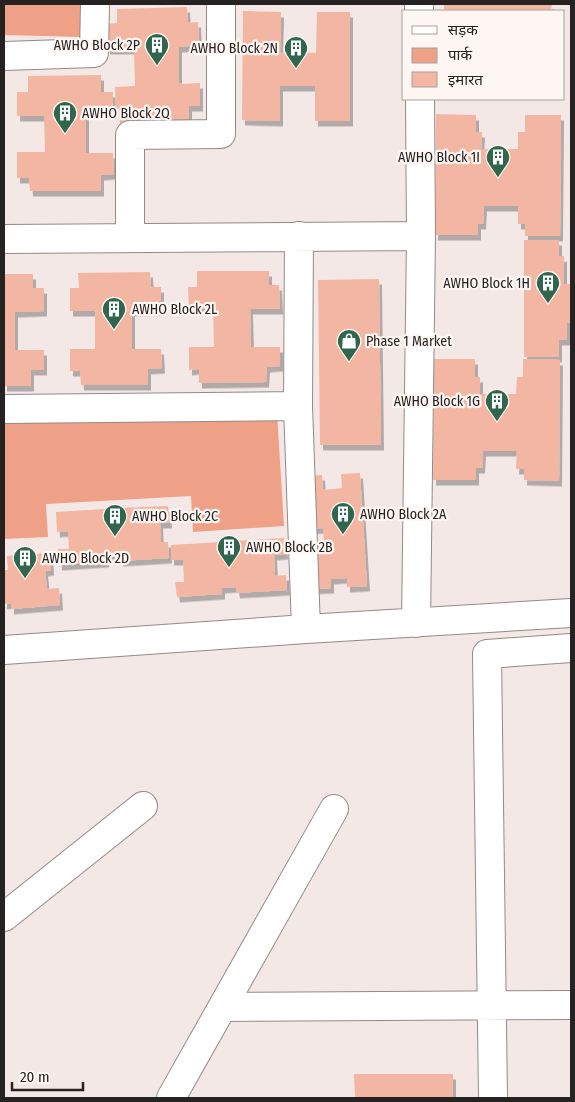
<svg xmlns="http://www.w3.org/2000/svg" width="575" height="1102" font-family="'Fira Sans Condensed','Noto Sans Devanagari',sans-serif">
	<style>
		.park { fill: #efa188 }
		.building { fill: #f3b6a3; filter: url(#shadow) }
		.lines { fill: none; stroke-linecap: round; stroke-linejoin: round }
		.minor-casing { stroke: #938a87; stroke-width: 30 }
		.minor { stroke: #fff; stroke-width: 28 }
		.labels { text-anchor: middle; dominant-baseline: central; stroke-width: 4.5; stroke-linejoin: round; paint-order: stroke }
		.poi-label { font-size: 14px; fill: #262221; stroke: #fef6f3; text-anchor: start }
	</style>
	<defs>
		<filter id="shadow"><feDropShadow dx="3" dy="5.5" stdDeviation="0" flood-color="#0004"/></filter>
	</defs>
	<rect width="100%" height="100%" fill="#f3e8e5"/>
	<!-- park -->
	<path class="park" d="M 4,4 L 80,4 L 81,37 L 4,35 Z
		M 277,413 L 284,526 L 193,532 L 191,496 L 46,504 L 48,537 L 4,539 L 4,419 Z"/>
	<!-- building -->
	<path class="building" d="M 444,4 L 552,4 L 551,11 L 444,11 Z
		M 187,7 L 188,23 L 198,22 L 199,46 L 179,47 L 179,84 L 200,83 L 200,106 L 189,106 L 189,124 L 120,125 L 119,109 L 116,110 L 115,87 L 135,86 L 134,49 L 107,49 L 107,24 L 117,23 L 117,9 Z
		M 243,11 L 281,12 L 280,52 L 316,53 L 317,12 L 350,12 L 350,121 L 315,121 L 315,86 L 280,86 L 280,121 L 242,120 Z
		M 101,75 L 101,92 L 113,92 L 113,113 L 86,113 L 86,153 L 113,153 L 114,174 L 101,175 L 101,191 L 30,191 L 29,178 L 17,178 L 17,152 L 45,152 L 44,116 L 17,116 L 17,92 L 28,92 L 28,76 Z
		M 436,114 L 476,115 L 476,132 L 482,132 L 481,149 L 518,149 L 518,132 L 525,132 L 525,115 L 561,115 L 560,236 L 525,236 L 525,224 L 518,224 L 518,206 L 484,206 L 483,224 L 478,224 L 478,235 L 435,235 Z
		M 524,240 L 559,240 L 559,257 L 564,256 L 564,284 L 571,284 L 571,323 L 567,323 L 567,340 L 559,340 L 559,357 L 524,357 Z
		M 197,271 L 269,271 L 269,285 L 279,285 L 280,309 L 250,309 L 251,347 L 280,347 L 280,366 L 267,367 L 266,382 L 199,383 L 199,369 L 189,370 L 189,347 L 214,347 L 213,309 L 189,309 L 188,287 L 197,287 Z
		M 150,272 L 151,287 L 161,287 L 161,310 L 132,311 L 132,349 L 161,349 L 162,368 L 148,369 L 148,385 L 81,385 L 80,371 L 70,371 L 70,349 L 95,349 L 95,311 L 70,311 L 70,288 L 79,288 L 78,273 Z
		M 4,274 L 33,274 L 33,288 L 44,288 L 44,311 L 15,312 L 15,350 L 44,350 L 44,370 L 31,370 L 31,386 L 4,386 Z
		M 379,279 L 381,445 L 320,445 L 318,280 Z
		M 434,359 L 475,359 L 475,377 L 480,377 L 480,394 L 516,394 L 517,377 L 523,377 L 523,359 L 560,360 L 559,481 L 524,480 L 524,469 L 516,469 L 517,451 L 483,451 L 482,468 L 476,468 L 476,480 L 433,480 Z
		M 360,473 L 367,586 L 347,587 L 347,578 L 331,579 L 331,588 L 308,589 L 306,543 L 324,542 L 323,528 L 305,529 L 302,476 L 322,475 L 323,490 L 342,488 L 341,474 Z
		M 168,506 L 169,523 L 160,523 L 161,542 L 168,542 L 169,558 L 120,561 L 119,554 L 106,554 L 106,562 L 59,565 L 58,549 L 69,549 L 68,531 L 57,532 L 56,512 L 105,509 L 106,525 L 119,524 L 118,508 Z
		M 284,538 L 285,554 L 274,555 L 275,576 L 286,575 L 287,590 L 237,593 L 236,587 L 222,588 L 222,594 L 177,597 L 175,582 L 184,582 L 183,560 L 171,560 L 171,545 L 221,542 L 221,555 L 235,554 L 234,541 Z
		M 50,553 L 51,570 L 45,571 L 47,589 L 59,588 L 60,605 L 11,609 L 11,603 L 4,604 L 4,570 L 8,570 L 7,556 Z
		M 354,1074 L 453,1074 L 453,1098 L 355,1098 Z"/>
	<g class="lines">
		<!-- minor casing -->
		<g class="minor-casing">
			<path id="minor" d="M 419,4 L 419,11
				M 4,56 L 94,53 L 95,4
				M 299,236 L 298,406 L 306,629
				M 130,238 L 130,135 L 221,134 L 221,4
				M 4,239 L 421,236
				M 4,409 L 298,406
				M 416,623 L 421,236 L 420,99
				M 4,650 L 306,629 L 571,613
				M 4,917 L 143,806
				M 223,1007 L 571,1005
				M 171,1098 L 334,809
				M 493,1098 L 487,654 L 571,648"/>
		</g>
		<!-- minor -->
		<use href="#minor" class="minor"/>
	</g>
	<!-- icons -->
	<defs>
		<g id="building-pin" transform="scale(1.25)"><path d="M0 17L-7.5 6A9.5 9.5 0 1 1 7.5 6Z" fill="#2f664d" stroke="#fef6f3"/><path d="M-4-6H4V6H1V3H-1V6H-4ZM-2.5-4.3h1.7v1.8h-1.7ZM.8-4.3h1.7v1.8H.8ZM-2.5-1h1.7V.8h-1.7ZM.8-1h1.7V.8H.8Z" fill="#fff"/></g>
		<g id="shop-pin" transform="scale(1.25)"><path d="M0 17L-7.5 6A9.5 9.5 0 1 1 7.5 6Z" fill="#2f664d" stroke="#fef6f3"/><path d="M-5-2.5h2.3a2.7 3.5 0 0 1 5.4 0H5L5.5 6h-11ZM-1.5-2.5h3a1.5 2.3 0 0 0-3 0Z" fill="#fff"/></g>
	</defs>
	<g fill-rule="evenodd">
		<use href="#building-pin" x="157" y="45"/>
		<use href="#building-pin" x="296" y="48"/>
		<use href="#building-pin" x="65" y="113"/>
		<use href="#building-pin" x="498" y="157"/>
		<use href="#building-pin" x="548" y="283"/>
		<use href="#building-pin" x="114" y="309"/>
		<use href="#shop-pin" x="349" y="341"/>
		<use href="#building-pin" x="497" y="401"/>
		<use href="#building-pin" x="343" y="514"/>
		<use href="#building-pin" x="115" y="516"/>
		<use href="#building-pin" x="229" y="547"/>
		<use href="#building-pin" x="25" y="558"/>
	</g>
	<g class="labels">
		<!-- poi labels -->
		<g class="poi-label">
			<text x="140" y="45" text-anchor="end">AWHO Block 2P</text>
			<text x="278" y="48" text-anchor="end">AWHO Block 2N</text>
			<text x="82" y="113">AWHO Block 2Q</text>
			<text x="480" y="157" text-anchor="end">AWHO Block 1I</text>
			<text x="530" y="283" text-anchor="end">AWHO Block 1H</text>
			<text x="132" y="309">AWHO Block 2L</text>
			<text x="366" y="341">Phase 1 Market</text>
			<text x="480" y="401" text-anchor="end">AWHO Block 1G</text>
			<text x="360" y="514">AWHO Block 2A</text>
			<text x="132" y="516">AWHO Block 2C</text>
			<text x="246" y="547">AWHO Block 2B</text>
			<text x="42" y="558">AWHO Block 2D</text>
		</g>
	</g>
	<!-- border -->
	<rect width="575" height="1102" fill="none" stroke="#262221" stroke-width="10"/>
	<!-- legend -->
	<rect x="402" y="10" width="162" height="90" fill="#fef6f3" stroke="#a8a19f"/>
	<rect x="412" y="26" width="25" height="8" fill="#ffffff" stroke="#a8a19f"/>
	<text x="448" y="35" font-size="15" fill="#262221">सड़क</text>
	<rect x="412" y="48" width="25" height="15" fill="#efa188" stroke="#a8a19f"/>
	<text x="448" y="60" font-size="15" fill="#262221">पार्क</text>
	<rect x="412" y="72" width="25" height="15" fill="#f3b6a3" stroke="#a8a19f"/>
	<text x="448" y="85" font-size="15" fill="#262221">इमारत</text>
	<!-- scale -->
	<path d="M12 1082v8h71v-8" fill="none" stroke="#262221" stroke-width="2.5"/>
	<text x="20" y="1082" font-size="15" fill="#262221" stroke="#fef6f3" stroke-width="4" paint-order="stroke">20 m</text>
</svg>
